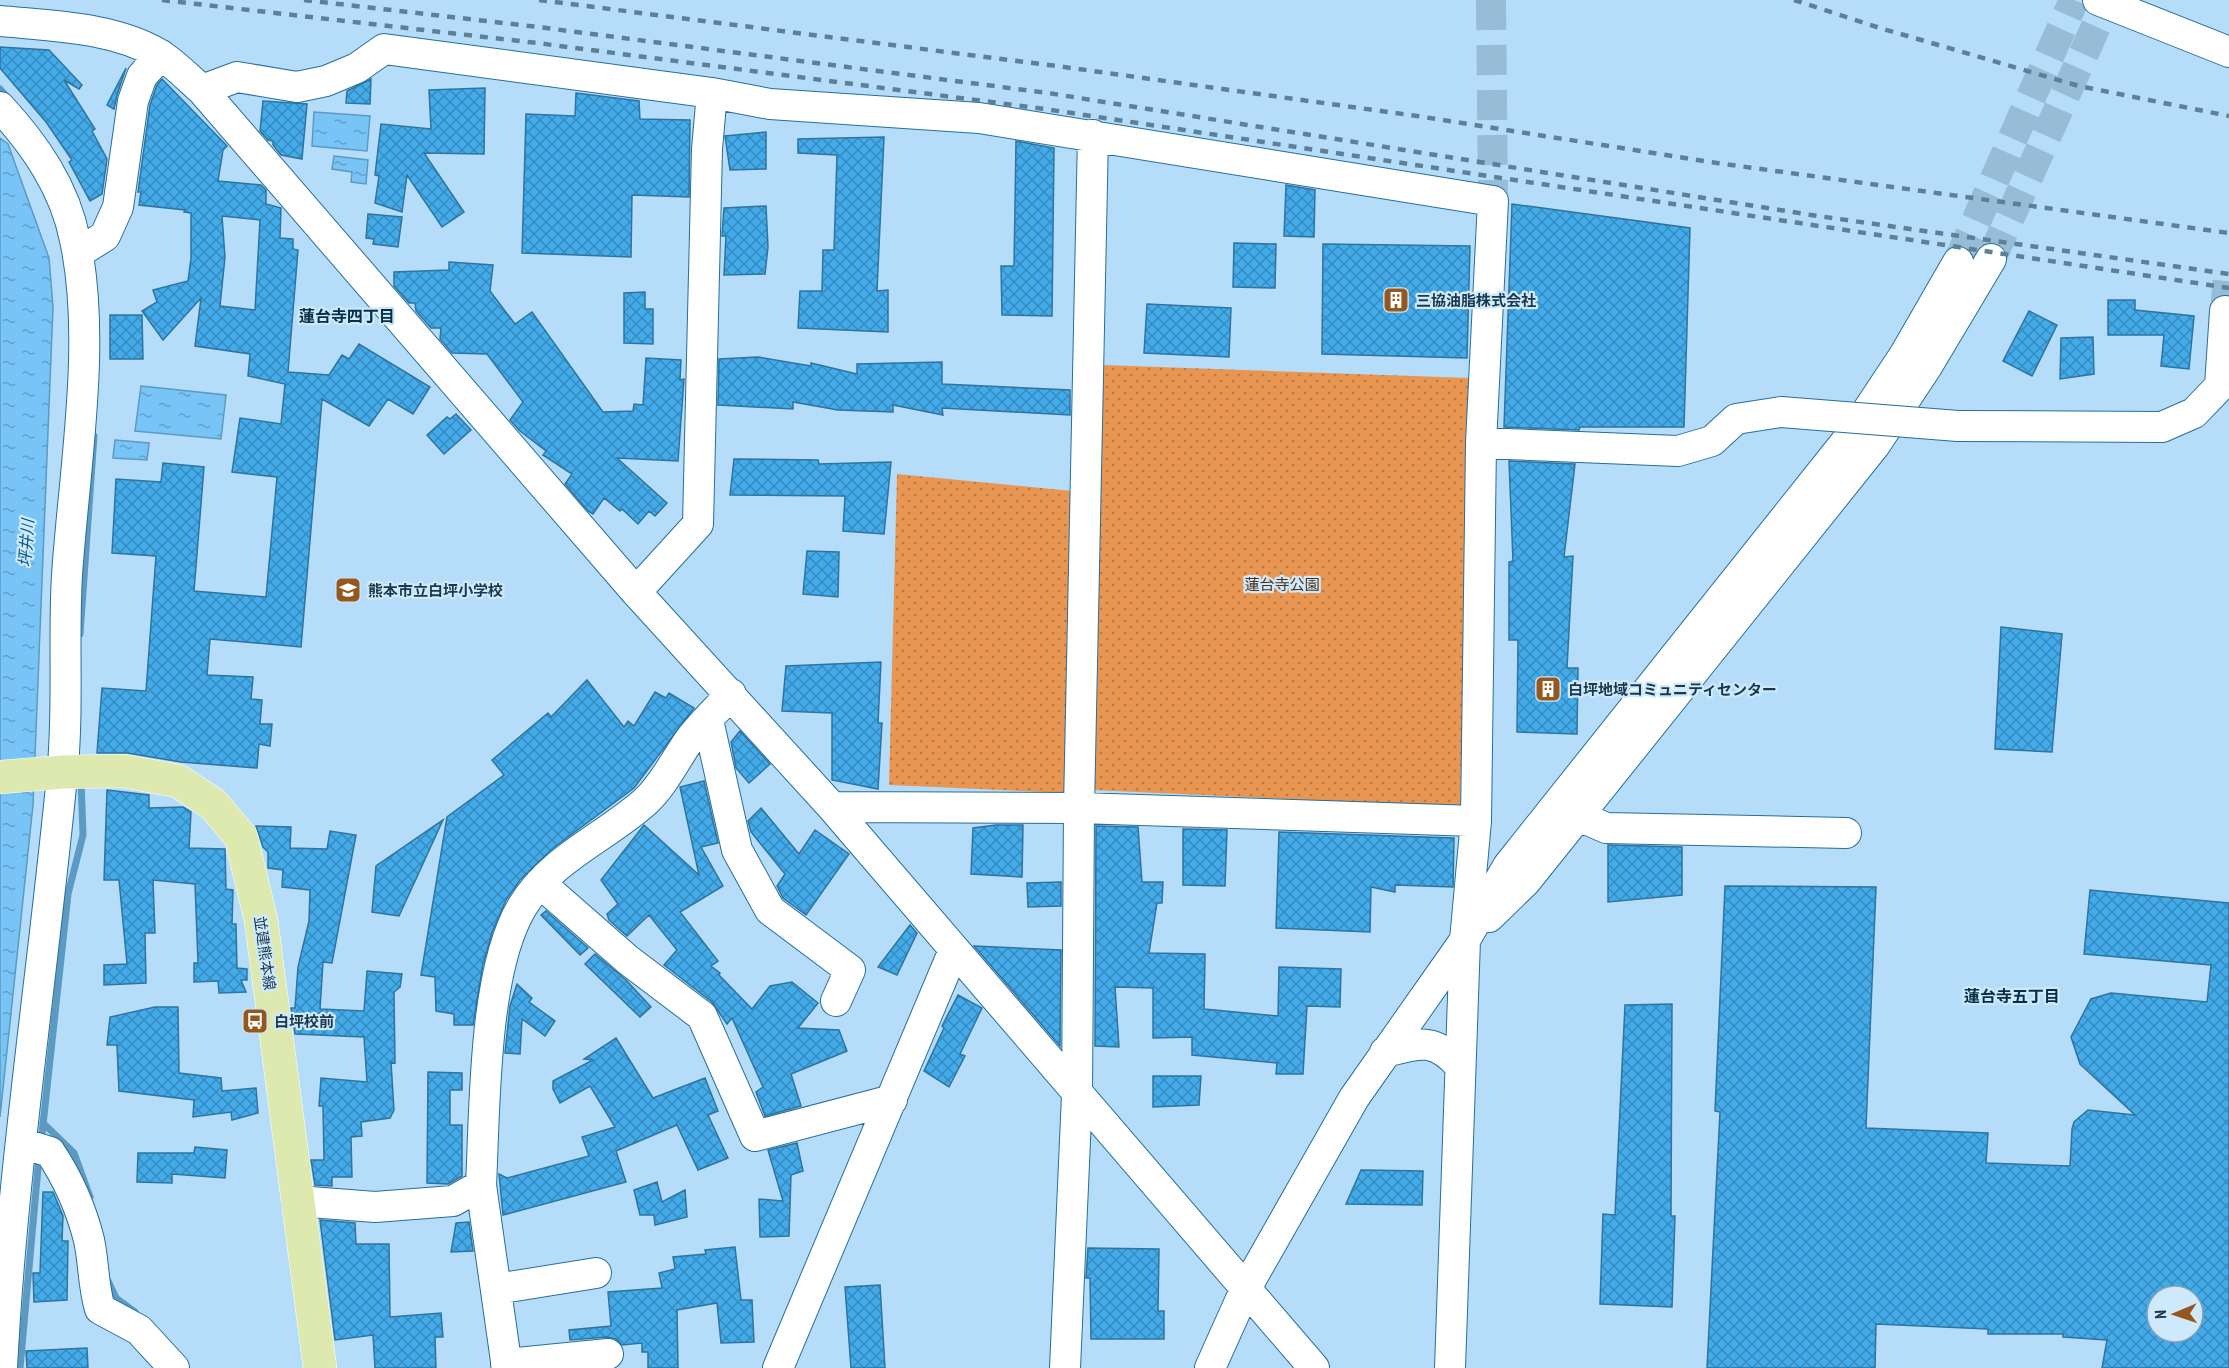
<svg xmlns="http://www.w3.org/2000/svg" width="2229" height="1368" font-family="'PT Sans Narrow','Noto Sans JP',sans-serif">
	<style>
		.park { fill: url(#park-dots) }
		.water { fill: url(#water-ripples); stroke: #5c9ac2; stroke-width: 1.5 }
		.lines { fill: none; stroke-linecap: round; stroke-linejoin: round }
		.stream { stroke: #5c9ac2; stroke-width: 7 }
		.building { fill: url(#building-cross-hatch); stroke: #2e749f; stroke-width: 1.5; fill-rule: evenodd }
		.minor-tunnel { stroke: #96bcd7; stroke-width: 30; stroke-dasharray: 30 15; stroke-linecap: butt }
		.minor-casing { stroke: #286e98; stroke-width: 32 }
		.major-casing { stroke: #fff; stroke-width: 34 }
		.minor { stroke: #fff; stroke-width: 30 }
		.major { stroke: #dde9af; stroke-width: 33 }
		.rail { stroke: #5e8097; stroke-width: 4.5; stroke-dasharray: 8 8; stroke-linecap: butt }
		.minor-bridge-casing { stroke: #286e98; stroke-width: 32; stroke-linecap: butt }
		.minor-bridge { stroke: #fff; stroke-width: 30 }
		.labels { text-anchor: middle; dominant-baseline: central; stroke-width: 4.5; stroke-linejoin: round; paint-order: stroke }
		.poi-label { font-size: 15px; font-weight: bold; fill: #1b384a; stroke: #cee9fc; text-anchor: start }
		.park-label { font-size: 15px; fill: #4f2e11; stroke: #cee9fc }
		.street-label { font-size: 15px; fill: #1b384a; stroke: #cee9fc }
		.neighbourhood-label { font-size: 16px; font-weight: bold; fill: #072e44; stroke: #cee9fc }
		.water-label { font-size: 16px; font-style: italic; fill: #045780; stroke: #cee9fc }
	</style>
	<defs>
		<pattern id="park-dots" width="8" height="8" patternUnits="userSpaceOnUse" patternTransform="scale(1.5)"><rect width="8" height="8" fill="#e89652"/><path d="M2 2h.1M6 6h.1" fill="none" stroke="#bb7b46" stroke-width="1.8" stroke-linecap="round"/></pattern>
		<pattern id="water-ripples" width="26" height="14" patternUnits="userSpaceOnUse" patternTransform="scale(1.5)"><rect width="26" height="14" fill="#78c4f6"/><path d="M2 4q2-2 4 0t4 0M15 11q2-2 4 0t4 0" fill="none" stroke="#62a0c9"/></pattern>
		<pattern id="building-cross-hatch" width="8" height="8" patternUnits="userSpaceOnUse" patternTransform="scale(1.5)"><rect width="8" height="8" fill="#43abe9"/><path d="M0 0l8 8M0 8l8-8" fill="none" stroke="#378cbf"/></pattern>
	</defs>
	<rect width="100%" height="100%" fill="#b5ddfa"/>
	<!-- park -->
	<path class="park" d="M 1103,365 L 1470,378 L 1460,807 L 1093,790 Z
		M 897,474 L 1072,491 L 1068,793 L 889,785 Z"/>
	<!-- water -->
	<path class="water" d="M 314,112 L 370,116 L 367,151 L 312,146 Z
		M 0,138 L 8,144 L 49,258 L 53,307 L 33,805 L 0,1117 Z
		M 334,156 L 368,160 L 366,184 L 351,182 L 352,172 L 332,169 Z
		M 141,386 L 226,395 L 221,439 L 135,431 Z
		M 115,440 L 149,443 L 147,460 L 113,458 Z"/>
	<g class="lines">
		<!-- stream -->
		<path class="stream" d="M 0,89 L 10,100
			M 80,634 L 94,436
			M 43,1123 L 74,1153 L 90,1197
			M 41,1143 L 68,894 L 83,835 L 81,780
			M 108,1281 L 116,1298 L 135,1312
			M 20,1368 L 39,1157"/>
	</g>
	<!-- building -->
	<path class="building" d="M 0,47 L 49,50 L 82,85 L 79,89 L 64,80 L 95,129 L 92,131 L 107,159 L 102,194 L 90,201 L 69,162 L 72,160 L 46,122 L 0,68 Z
		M 126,68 L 117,95 L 114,109 L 107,105 Z
		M 162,79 L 227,146 L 223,150 L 218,181 L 261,185 L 266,190 L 266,204 L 281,208 L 280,238 L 293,239 L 293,249 L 298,250 L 288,372 L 329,375 L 342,355 L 349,359 L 359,344 L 430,387 L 413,414 L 388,399 L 369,426 L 322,399 L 301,647 L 210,639 L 207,675 L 253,677 L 251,699 L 262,700 L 260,724 L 272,724 L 270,746 L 259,744 L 257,768 L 181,762 L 127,753 L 97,753 L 102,688 L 146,691 L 156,556 L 112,553 L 116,479 L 161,482 L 163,463 L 204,467 L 194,591 L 266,597 L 277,477 L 232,472 L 240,418 L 281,424 L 285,384 L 248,376 L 250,354 L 195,346 L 201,298 L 163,340 L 142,311 L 157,302 L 153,290 L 188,281 L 191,258 L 191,213 L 184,212 L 185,210 L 139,205 L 141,192 L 138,192 L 150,105 L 157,85 ZM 222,216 L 260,220 L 255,310 L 220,306 L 225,257 Z
		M 371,79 L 370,104 L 346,103 L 347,91 Z
		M 485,88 L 484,154 L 424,153 L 464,212 L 442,227 L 407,175 L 402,212 L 375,203 L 379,176 L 375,175 L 381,124 L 431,129 L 429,90 Z
		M 576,93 L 639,101 L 640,119 L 690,120 L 689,197 L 632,195 L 631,257 L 522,253 L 526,114 L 575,116 Z
		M 263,101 L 307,104 L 302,159 L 281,155 L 273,145 L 273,141 L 268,140 L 260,131 Z
		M 766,132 L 766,169 L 730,170 L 725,136 Z
		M 884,137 L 877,291 L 888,290 L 888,332 L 798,328 L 800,291 L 822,291 L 823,250 L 834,250 L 837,155 L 798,153 L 798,139 Z
		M 1016,141 L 1054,148 L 1052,316 L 1002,315 L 1001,266 L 1014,266 Z
		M 1286,185 L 1315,190 L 1314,237 L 1284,236 Z
		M 1512,204 L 1690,228 L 1684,427 L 1580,427 L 1579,430 L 1504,427 Z
		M 766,206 L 768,247 L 765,274 L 724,275 L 726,236 L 722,236 L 724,208 Z
		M 368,214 L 402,217 L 398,247 L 373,244 L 374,239 L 366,238 Z
		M 1234,243 L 1276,244 L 1275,288 L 1233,287 Z
		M 1323,244 L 1470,246 L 1467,358 L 1322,354 Z
		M 449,262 L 493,265 L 490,291 L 515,324 L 532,312 L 603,412 L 633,411 L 634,404 L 643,405 L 646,358 L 681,360 L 680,380 L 684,379 L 678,461 L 617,458 L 667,503 L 655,516 L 649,511 L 638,524 L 622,509 L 620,511 L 604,498 L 593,514 L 588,511 L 565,484 L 572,474 L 543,455 L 546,451 L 520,431 L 510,420 L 523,402 L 487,354 L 452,353 L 440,339 L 441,328 L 431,328 L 416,311 L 415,303 L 409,303 L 394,286 L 394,272 L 449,270 Z
		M 645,292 L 645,309 L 653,309 L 653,344 L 624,343 L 624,293 Z
		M 2108,300 L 2135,300 L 2135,310 L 2194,316 L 2189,369 L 2161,366 L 2164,335 L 2108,335 Z
		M 1147,304 L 1231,308 L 1229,357 L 1144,353 Z
		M 2029,311 L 2057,325 L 2032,376 L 2003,361 Z
		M 110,315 L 142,315 L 143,359 L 110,359 Z
		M 2093,337 L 2094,374 L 2060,379 L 2061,338 Z
		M 758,357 L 811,366 L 811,363 L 857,374 L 857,364 L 942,362 L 942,384 L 1070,390 L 1070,415 L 942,408 L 943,415 L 893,405 L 893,412 L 838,410 L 793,402 L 793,409 L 718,405 L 719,359 Z
		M 456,414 L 471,430 L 444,454 L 427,435 L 447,417 L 450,419 Z
		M 734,459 L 818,460 L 819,464 L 891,462 L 884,534 L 843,531 L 845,496 L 730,495 Z
		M 1509,461 L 1575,464 L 1564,557 L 1573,556 L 1567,668 L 1578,668 L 1577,734 L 1517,732 L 1518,640 L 1509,640 L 1509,562 L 1513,561 Z
		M 807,551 L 839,552 L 838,597 L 803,594 Z
		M 2001,627 L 2062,634 L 2052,752 L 1995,749 Z
		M 881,662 L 878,723 L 882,723 L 878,789 L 832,780 L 832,713 L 782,711 L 786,666 Z
		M 587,680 L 624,727 L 628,721 L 634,726 L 655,692 L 666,698 L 669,693 L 694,708 L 634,788 L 552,849 L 520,880 L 506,900 L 493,930 L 483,964 L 473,1025 L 454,1025 L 454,1014 L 436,1011 L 435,977 L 421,975 L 447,817 L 504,775 L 492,760 L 548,713 L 551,717 Z
		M 740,731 L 770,764 L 749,783 L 736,768 L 731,742 Z
		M 704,781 L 718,843 L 701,847 L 723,886 L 680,912 L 718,961 L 711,966 L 720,973 L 719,975 L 752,1009 L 770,986 L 792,982 L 818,1003 L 798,1028 L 839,1030 L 847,1051 L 791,1074 L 801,1106 L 765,1116 L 756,1092 L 763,1087 L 732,1018 L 727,1024 L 712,1002 L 664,965 L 677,950 L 649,915 L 627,936 L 609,920 L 607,914 L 618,904 L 601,880 L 644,825 L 699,875 L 680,787 Z
		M 107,790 L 149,795 L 149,808 L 183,807 L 191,812 L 189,848 L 225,849 L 226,889 L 233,890 L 232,924 L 236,924 L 237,968 L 247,969 L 247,980 L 241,980 L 246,992 L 219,993 L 218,981 L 194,982 L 194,963 L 198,963 L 195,884 L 153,880 L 155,933 L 145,933 L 146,983 L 104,985 L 104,965 L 127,964 L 119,880 L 104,880 Z
		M 761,808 L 799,854 L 815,830 L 849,854 L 806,915 L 783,898 L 777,886 L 785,874 L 751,832 L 748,821 Z
		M 443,820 L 399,916 L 372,912 L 376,866 Z
		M 996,825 L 1023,825 L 1022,877 L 971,874 L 973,828 Z
		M 256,826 L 291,827 L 290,848 L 327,849 L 330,831 L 356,835 L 332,963 L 323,962 L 320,1009 L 364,1011 L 367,971 L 402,974 L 400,987 L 394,992 L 395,1063 L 391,1062 L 394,1110 L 390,1118 L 361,1122 L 362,1136 L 351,1137 L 352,1177 L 332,1177 L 332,1186 L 315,1185 L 311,1160 L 324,1160 L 323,1106 L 319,1106 L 321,1078 L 367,1082 L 364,1037 L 295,1034 L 291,1008 L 295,1008 L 298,967 L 309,921 L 310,890 L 282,887 L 283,870 L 268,868 L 268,852 L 263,847 Z
		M 1096,826 L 1138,827 L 1142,882 L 1163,882 L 1162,903 L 1157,903 L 1149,953 L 1205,954 L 1204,1009 L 1278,1016 L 1279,967 L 1341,969 L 1340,1007 L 1307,1006 L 1303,1074 L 1276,1074 L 1277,1063 L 1192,1055 L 1192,1037 L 1153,1038 L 1153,988 L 1115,987 L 1119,1047 L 1095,1046 Z
		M 1183,829 L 1227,830 L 1225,886 L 1183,885 Z
		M 1279,832 L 1454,838 L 1453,887 L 1395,885 L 1395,892 L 1371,887 L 1370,932 L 1276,928 Z
		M 1608,845 L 1682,847 L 1682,895 L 1608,902 Z
		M 1061,882 L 1061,906 L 1028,907 L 1027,883 Z
		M 1725,886 L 1876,887 L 1866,1128 L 1988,1133 L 1986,1163 L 2070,1166 L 2072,1129 L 2074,1122 L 2088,1110 L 2135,1115 L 2080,1064 L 2071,1037 L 2091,999 L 2111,993 L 2207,1002 L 2211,965 L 2084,954 L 2090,890 L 2229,903 L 2229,1368 L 2102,1368 L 2107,1340 L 2063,1337 L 2063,1334 L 1988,1334 L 1988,1329 L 1876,1324 L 1875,1368 L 1707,1368 L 1720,1112 L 1715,1111 ZM 2157,1296 L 2193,1296 L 2193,1332 L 2157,1332 Z
		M 546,911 L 588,948 L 580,955 L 541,915 Z
		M 910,925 L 917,933 L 897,975 L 878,967 Z
		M 974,946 L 1061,950 L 1060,1046 Z
		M 595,954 L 626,980 L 651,1007 L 640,1017 L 585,964 Z
		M 517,984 L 532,998 L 529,1002 L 555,1021 L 545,1036 L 522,1019 L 520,1054 L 505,1053 L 510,1006 Z
		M 958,995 L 982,1008 L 960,1054 L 965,1056 L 949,1087 L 924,1071 L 944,1028 L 942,1026 Z
		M 1672,1004 L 1671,1216 L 1675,1216 L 1672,1307 L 1600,1304 L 1603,1214 L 1615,1215 L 1625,1005 Z
		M 155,1007 L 178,1007 L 179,1073 L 221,1078 L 222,1091 L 256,1088 L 258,1113 L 232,1120 L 231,1112 L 193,1117 L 194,1100 L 119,1091 L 117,1045 L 107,1045 L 110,1017 Z
		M 616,1038 L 653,1098 L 705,1078 L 718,1111 L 708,1115 L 728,1158 L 698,1170 L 677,1125 L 616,1151 L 626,1182 L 503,1215 L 499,1174 L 507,1178 L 589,1156 L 582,1137 L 615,1127 L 590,1086 L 560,1103 L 553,1089 L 553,1081 L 593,1060 L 584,1059 Z
		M 428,1072 L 462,1073 L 462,1090 L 450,1090 L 450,1125 L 462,1125 L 462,1176 L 448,1184 L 427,1183 Z
		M 1153,1076 L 1201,1076 L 1199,1105 L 1153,1107 Z
		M 797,1143 L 803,1171 L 791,1175 L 789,1236 L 760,1237 L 759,1199 L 783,1201 L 768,1150 Z
		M 195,1147 L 227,1150 L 225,1178 L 172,1174 L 172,1183 L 137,1182 L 138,1153 L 194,1153 Z
		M 1361,1170 L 1423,1171 L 1422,1205 L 1346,1204 Z
		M 657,1182 L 662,1202 L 685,1190 L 687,1217 L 655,1225 L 654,1215 L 640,1215 L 634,1190 Z
		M 43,1192 L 53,1192 L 63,1216 L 62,1241 L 68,1241 L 67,1300 L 34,1302 L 33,1273 L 40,1273 Z
		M 320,1220 L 355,1223 L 356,1244 L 389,1244 L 390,1317 L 441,1313 L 443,1337 L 435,1337 L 436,1368 L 375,1368 L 373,1335 L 335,1340 Z
		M 469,1222 L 473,1251 L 451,1252 L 456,1223 Z
		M 735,1247 L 741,1300 L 752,1300 L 754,1342 L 721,1343 L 717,1303 L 677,1310 L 678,1368 L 648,1368 L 648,1352 L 642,1352 L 642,1343 L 622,1345 L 616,1339 L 607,1337 L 570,1340 L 569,1330 L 611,1326 L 608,1292 L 662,1288 L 659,1273 L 675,1269 L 673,1257 L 706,1254 L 705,1250 Z
		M 1088,1248 L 1159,1249 L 1158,1311 L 1164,1311 L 1164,1339 L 1091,1339 L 1090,1278 L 1086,1278 Z
		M 880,1285 L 885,1368 L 851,1368 L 845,1287 Z
		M 87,1348 L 88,1368 L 27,1368 L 26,1351 Z"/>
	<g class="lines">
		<!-- minor-tunnel -->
		<path class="minor-tunnel" d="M 1491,0 L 1493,201
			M 1991,259 L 2108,0
			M 1958,262 L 2074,0
			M 2225,311 L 2229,267"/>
		<!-- minor casing -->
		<g class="minor-casing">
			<path id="minor" d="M 2098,0 L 2229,52
				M 0,21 C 52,26 112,27 159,54 C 174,63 188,78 202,90 L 636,592 L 832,807 L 1314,1368
				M 202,90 L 237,77 L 297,87 L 326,81 L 357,68 L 384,49 L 712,93 L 770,104 L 979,118 L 1493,201 L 1481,443 L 1476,821 L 1465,940 L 1450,1368
				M 0,107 C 35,145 65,188 75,240 C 97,341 74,471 67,575 C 63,642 69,710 62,776 C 43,973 12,1170 2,1368
				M 78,253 L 105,236 L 118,207 L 133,101 L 142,76 L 161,55
				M 1958,426 L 2162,427 L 2194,413 L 2220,386 L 2225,311
				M 1481,443 L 1678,451 L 1712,441 L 1736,419 L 1781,412
				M 636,592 L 698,524 L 707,149 L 712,93
				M 708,720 L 737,850 L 770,910 L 850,970 L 836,1001
				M 832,807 L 1079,808 L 1476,821
				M 1579,816 L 1606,828 L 1846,833
				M 540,883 L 628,960 L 702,1016 L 755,1136 L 892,1100
				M 1489,917 L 1526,881 L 1875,445 L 1926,368 L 1991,259
				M 1385,1052 C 1420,1043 1434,1037 1460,1066
				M 21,1143 L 50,1152 C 68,1179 81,1208 89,1240 C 94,1263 93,1286 100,1309 L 139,1330 L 174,1368
				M 481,1185 L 507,1368
				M 297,1201 L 375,1207 L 453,1201 L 481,1185 C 485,1109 483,972 522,907 C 551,858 605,838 646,801 C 664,784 674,762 688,742 C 700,725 717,710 731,694
				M 496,1289 L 596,1273
				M 506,1364 L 608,1354
				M 778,1368 L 954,950
				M 1065,1368 L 1077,1095 L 1079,808 L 1093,135
				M 1210,1368 L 1245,1290 L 1354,1098 L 1465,940 L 1508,866 L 1852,434 L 1905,354 L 1958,262"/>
		</g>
		<!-- major casing -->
		<g class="major-casing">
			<path id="major" d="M 0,777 L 63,772 L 124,771 L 178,781 L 213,804 L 241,837 L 261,920 L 320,1368"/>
		</g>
		<!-- minor -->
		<use href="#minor" class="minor"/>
		<!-- major -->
		<use href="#major" class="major"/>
		<!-- rail -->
		<path class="rail" d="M 162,0 L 537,43 L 1045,109 L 2229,288
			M 304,0 L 538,27 L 1048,93 L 1811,215 L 2229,274
			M 539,0 L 1064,67 L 1417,116 L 1717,163 L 2229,233
			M 1794,0 L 1880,28 L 2079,86 L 2229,116"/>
		<!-- minor-bridge casing -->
		<g class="minor-bridge-casing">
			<path id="minor-bridge" d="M 1781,412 L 1958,426"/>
		</g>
		<!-- minor-bridge -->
		<use href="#minor-bridge" class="minor-bridge"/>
	</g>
	<!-- icons -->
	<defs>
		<g id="building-square" transform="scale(1.35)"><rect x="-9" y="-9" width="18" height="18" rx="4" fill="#95571d" stroke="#cee9fc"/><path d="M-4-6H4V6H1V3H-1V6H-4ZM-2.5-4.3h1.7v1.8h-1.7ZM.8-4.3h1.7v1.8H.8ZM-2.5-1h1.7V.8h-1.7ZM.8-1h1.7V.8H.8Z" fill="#fff"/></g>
		<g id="school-square" transform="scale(1.35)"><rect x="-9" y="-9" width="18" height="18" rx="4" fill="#95571d" stroke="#cee9fc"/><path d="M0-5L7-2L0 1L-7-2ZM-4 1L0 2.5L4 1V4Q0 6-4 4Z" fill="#fff"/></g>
		<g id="bus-square" transform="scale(1.35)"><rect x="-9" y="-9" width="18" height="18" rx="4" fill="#95571d" stroke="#cee9fc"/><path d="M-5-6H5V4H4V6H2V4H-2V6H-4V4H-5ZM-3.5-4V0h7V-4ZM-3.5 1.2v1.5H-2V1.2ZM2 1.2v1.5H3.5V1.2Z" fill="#fff"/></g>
	</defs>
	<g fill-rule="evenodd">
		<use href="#building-square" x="1396" y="300"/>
		<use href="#school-square" x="348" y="590"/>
		<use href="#building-square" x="1548" y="689"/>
		<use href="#bus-square" x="255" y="1021"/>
	</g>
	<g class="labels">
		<!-- poi labels -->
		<g class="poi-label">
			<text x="1416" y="300">三協油脂株式会社</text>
			<text x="368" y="590">熊本市立白坪小学校</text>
			<text x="1568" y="689">白坪地域コミュニティセンター</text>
			<text x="274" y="1021">白坪校前</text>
		</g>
		<!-- park labels -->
		<g class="park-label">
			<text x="1282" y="584">蓮台寺公園</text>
		</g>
		<!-- street labels -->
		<g class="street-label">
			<text transform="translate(265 953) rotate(82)">並建熊本線</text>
		</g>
		<!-- neighbourhood labels -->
		<g class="neighbourhood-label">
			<text x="347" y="316">蓮台寺四丁目</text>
			<text x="2012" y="996">蓮台寺五丁目</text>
		</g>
		<!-- water labels -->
		<g class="water-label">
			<text transform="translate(26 543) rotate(-86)">坪井川</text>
		</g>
	</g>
	<!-- north arrow -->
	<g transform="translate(2175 1314) rotate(268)"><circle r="28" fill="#cee9fc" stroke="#86a2b5" stroke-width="1.5"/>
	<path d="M0-4.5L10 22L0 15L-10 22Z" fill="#95571d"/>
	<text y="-9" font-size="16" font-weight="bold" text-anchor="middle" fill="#1b384a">N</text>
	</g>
</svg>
